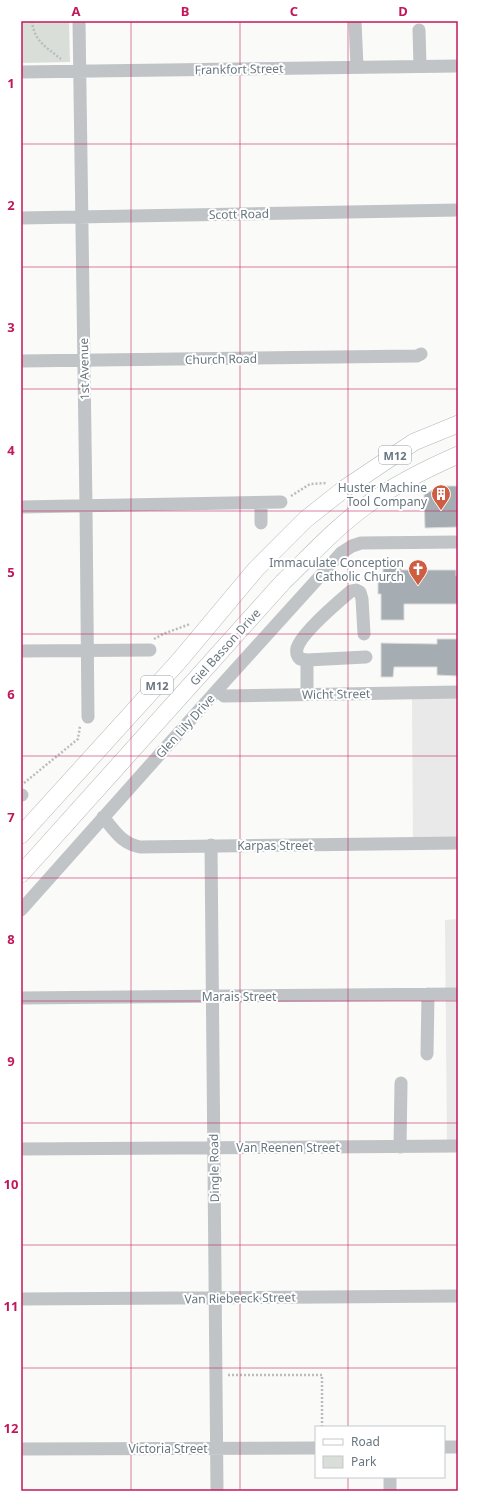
<svg xmlns="http://www.w3.org/2000/svg" width="479" height="1512" font-family="'Noto Sans',sans-serif">
	<style>
		.built { fill: #e8e9e8 }
		.green { fill: #daded8 }
		.building { fill: #a6adb2; stroke: #dcdcda }
		.lines { fill: none; stroke-linecap: round; stroke-linejoin: round }
		.major-casing { stroke: #b4b8bb; stroke-width: 18 }
		.path { stroke: #babdc0; stroke-width: 2.5; stroke-dasharray: 2 2; stroke-linecap: butt }
		.minor { stroke: #c0c4c7; stroke-width: 13 }
		.major { stroke: #fff; stroke-width: 17 }
		.grid { fill: none; stroke: #c2185b; stroke-width: 1; stroke-opacity: 0.55 }
		.labels { text-anchor: middle; dominant-baseline: central; stroke-width: 4; stroke-linejoin: round; paint-order: stroke }
		.shield { fill: #fff; stroke: #959fa5; stroke-width: 1 }
		.shield-label { font-size: 11px; font-weight: bold; fill: #68767f }
		.street-label { font-size: 12px; fill: #68767f; stroke: #fff }
		.poi-label { font-size: 12px; fill: #68767f; stroke: #fff; text-anchor: end }
		.neatline { fill: none; stroke: #c2185b; stroke-width: 1.5 }
		.grid-label { font-size: 13px; text-anchor: middle; font-weight: bold; fill: #c2185b }
	</style>
	<rect width="100%" height="100%" fill="#fafaf8"/>
	<!-- built -->
	<path class="built" d="M 458,694 L 458,844 L 413,845 L 412,695 Z
		M 458,919 L 458,1146 L 447,1146 L 445,920 Z"/>
	<!-- green -->
	<path class="green" d="M 21,21 L 69,21 L 70,62 L 21,63 Z"/>
	<!-- building -->
	<path class="building" d="M 439,486 L 458,486 L 458,527 L 425,528 L 424,495 Z
		M 383,564 L 402,565 L 401,570 L 456,570 L 456,576 L 458,576 L 458,604 L 404,604 L 404,620 L 381,620 L 381,594 L 378,594 L 378,578 L 383,578 Z
		M 437,639 L 458,639 L 458,676 L 437,675 L 437,667 L 394,667 L 393,677 L 381,677 L 381,643 L 437,644 Z"/>
	<g class="lines">
		<!-- major casing -->
		<g class="major-casing">
			<path id="major" d="M 21,835 L 179,661 L 256,569 L 306,519 L 344,489 L 414,442 L 458,424
				M 21,874 L 283,582 C 310,556 336,527 367,505 C 395,484 426,469 458,455"/>
		</g>
		<!-- path -->
		<path class="path" d="M 32,21 C 34,41 46,47 61,59
			M 291,496 L 310,484 L 327,483
			M 154,639 L 163,634 L 190,624
			M 24,783 L 78,739 L 80,726
			M 228,1375 L 322,1375 L 322,1427"/>
		<!-- minor -->
		<path class="minor" d="M 79,21 L 86,506 L 88,717
			M 355,21 L 357,67
			M 419,30 L 420,66
			M 21,72 L 458,66
			M 21,218 L 458,210
			M 21,361 L 417,356 L 421,354
			M 21,507 L 281,502
			M 261,523 L 261,503
			M 364,634 L 362,599 L 360,592 L 356,590 L 351,591 C 338,602 302,632 297,648 C 296,653 297,656 300,659 L 307,660 L 366,657
			M 21,651 L 150,650
			M 307,660 L 307,694
			M 217,690 L 224,696 L 458,692
			M 21,795 L 22,795
			M 103,817 C 115,831 121,843 140,847 L 458,843
			M 211,845 L 217,1491
			M 21,910 L 217,690 L 341,553 L 352,546 L 361,543 L 458,542
			M 21,998 L 458,994
			M 427,1054 L 428,994
			M 400,1147 L 401,1083
			M 21,1149 L 458,1146
			M 21,1299 L 458,1296
			M 444,1447 L 458,1447
			M 21,1449 L 316,1448
			M 390,1477 L 390,1491"/>
		<!-- major -->
		<use href="#major" class="major"/>
	</g>
	<!-- grid -->
	<path class="grid" d="M 131,21 L 131,1491M 240,21 L 240,1491M 348,21 L 348,1427M 21,144 L 458,144M 21,267 L 458,267M 21,389 L 458,389M 21,511 L 458,511M 21,634 L 458,634M 21,756 L 458,756M 21,878 L 458,878M 21,1001 L 458,1001M 21,1123 L 458,1123M 21,1245 L 458,1245M 21,1368 L 458,1368M 348,1477 L 348,1491"/>
	<!-- icons -->
	<defs>
		<g id="building-pin" transform="scale(1)"><path d="M0 17L-7.5 6A9.5 9.5 0 1 1 7.5 6Z" fill="#cf5d42" stroke="#fff"/><path d="M-4-6H4V6H1V3H-1V6H-4ZM-2.5-4.3h1.7v1.8h-1.7ZM.8-4.3h1.7v1.8H.8ZM-2.5-1h1.7V.8h-1.7ZM.8-1h1.7V.8H.8Z" fill="#fff"/></g>
		<g id="church-pin" transform="scale(1)"><path d="M0 17L-7.5 6A9.5 9.5 0 1 1 7.5 6Z" fill="#cf5d42" stroke="#fff"/><path d="M-1.2-6h2.4v3.5h3.3v2.4h-3.3V6h-2.4V-.1h-3.3v-2.4h3.3Z" fill="#fff"/></g>
	</defs>
	<g fill-rule="evenodd">
		<use href="#building-pin" x="441" y="494"/>
		<use href="#church-pin" x="418" y="569"/>
	</g>
	<g class="labels">
		<!-- shield labels -->
		<g class="shield">
			<rect x="379" y="446" width="32" height="18" rx="3"/>
			<rect x="141" y="676" width="32" height="18" rx="3"/>
		</g>
		<g class="shield-label">
			<text x="395" y="455">M12</text>
			<text x="157" y="685">M12</text>
		</g>
		<!-- street labels -->
		<g class="street-label">
			<text transform="translate(239 69) rotate(-1)">Frankfort Street</text>
			<text transform="translate(239 214) rotate(-1)">Scott Road</text>
			<text transform="translate(221 359) rotate(-1)">Church Road</text>
			<text transform="translate(84 369) rotate(-91)">1st Avenue</text>
			<text transform="translate(225 647) rotate(-48)">Giel Basson Drive</text>
			<text transform="translate(336 694) rotate(-1)">Wicht Street</text>
			<text transform="translate(185 726) rotate(-48)">Glen Lily Drive</text>
			<text x="275" y="845">Karpas Street</text>
			<text x="239" y="996">Marais Street</text>
			<text x="288" y="1147">Van Reenen Street</text>
			<text transform="translate(214 1168) rotate(-91)">Dingle Road</text>
			<text transform="translate(240 1298) rotate(-1)">Van Riebeeck Street</text>
			<text x="168" y="1448">Victoria Street</text>
		</g>
		<!-- poi labels -->
		<g class="poi-label">
			<text x="427" y="487">Huster Machine<tspan x="427" dy="14">Tool Company</tspan></text>
			<text x="404" y="562">Immaculate Conception<tspan x="404" dy="14">Catholic Church</tspan></text>
		</g>
	</g>
	<!-- border -->
	<rect width="479" height="1512" fill="none" stroke="#ffffff" stroke-width="44"/>
	<!-- legend -->
	<rect x="315" y="1426" width="130" height="52" fill="#ffffff" stroke="#c3c8cc"/>
	<rect x="323" y="1439" width="20" height="6" fill="#ffffff" stroke="#c3c8cc"/>
	<text x="351" y="1446" font-size="12" fill="#68767f">Road</text>
	<rect x="323" y="1456" width="20" height="12" fill="#daded8" stroke="#c3c8cc"/>
	<text x="351" y="1466" font-size="12" fill="#68767f">Park</text>
	<rect x="22" y="22" width="435" height="1468" class="neatline"/>
	<g class="grid-label">
		<text x="76" y="16">A</text>
		<text x="185" y="16">B</text>
		<text x="294" y="16">C</text>
		<text x="403" y="16">D</text>
		<text x="11" y="88">1</text>
		<text x="11" y="210">2</text>
		<text x="11" y="332">3</text>
		<text x="11" y="455">4</text>
		<text x="11" y="577">5</text>
		<text x="11" y="699">6</text>
		<text x="11" y="822">7</text>
		<text x="11" y="944">8</text>
		<text x="11" y="1066">9</text>
		<text x="11" y="1189">10</text>
		<text x="11" y="1311">11</text>
		<text x="11" y="1433">12</text>
	</g>
</svg>
